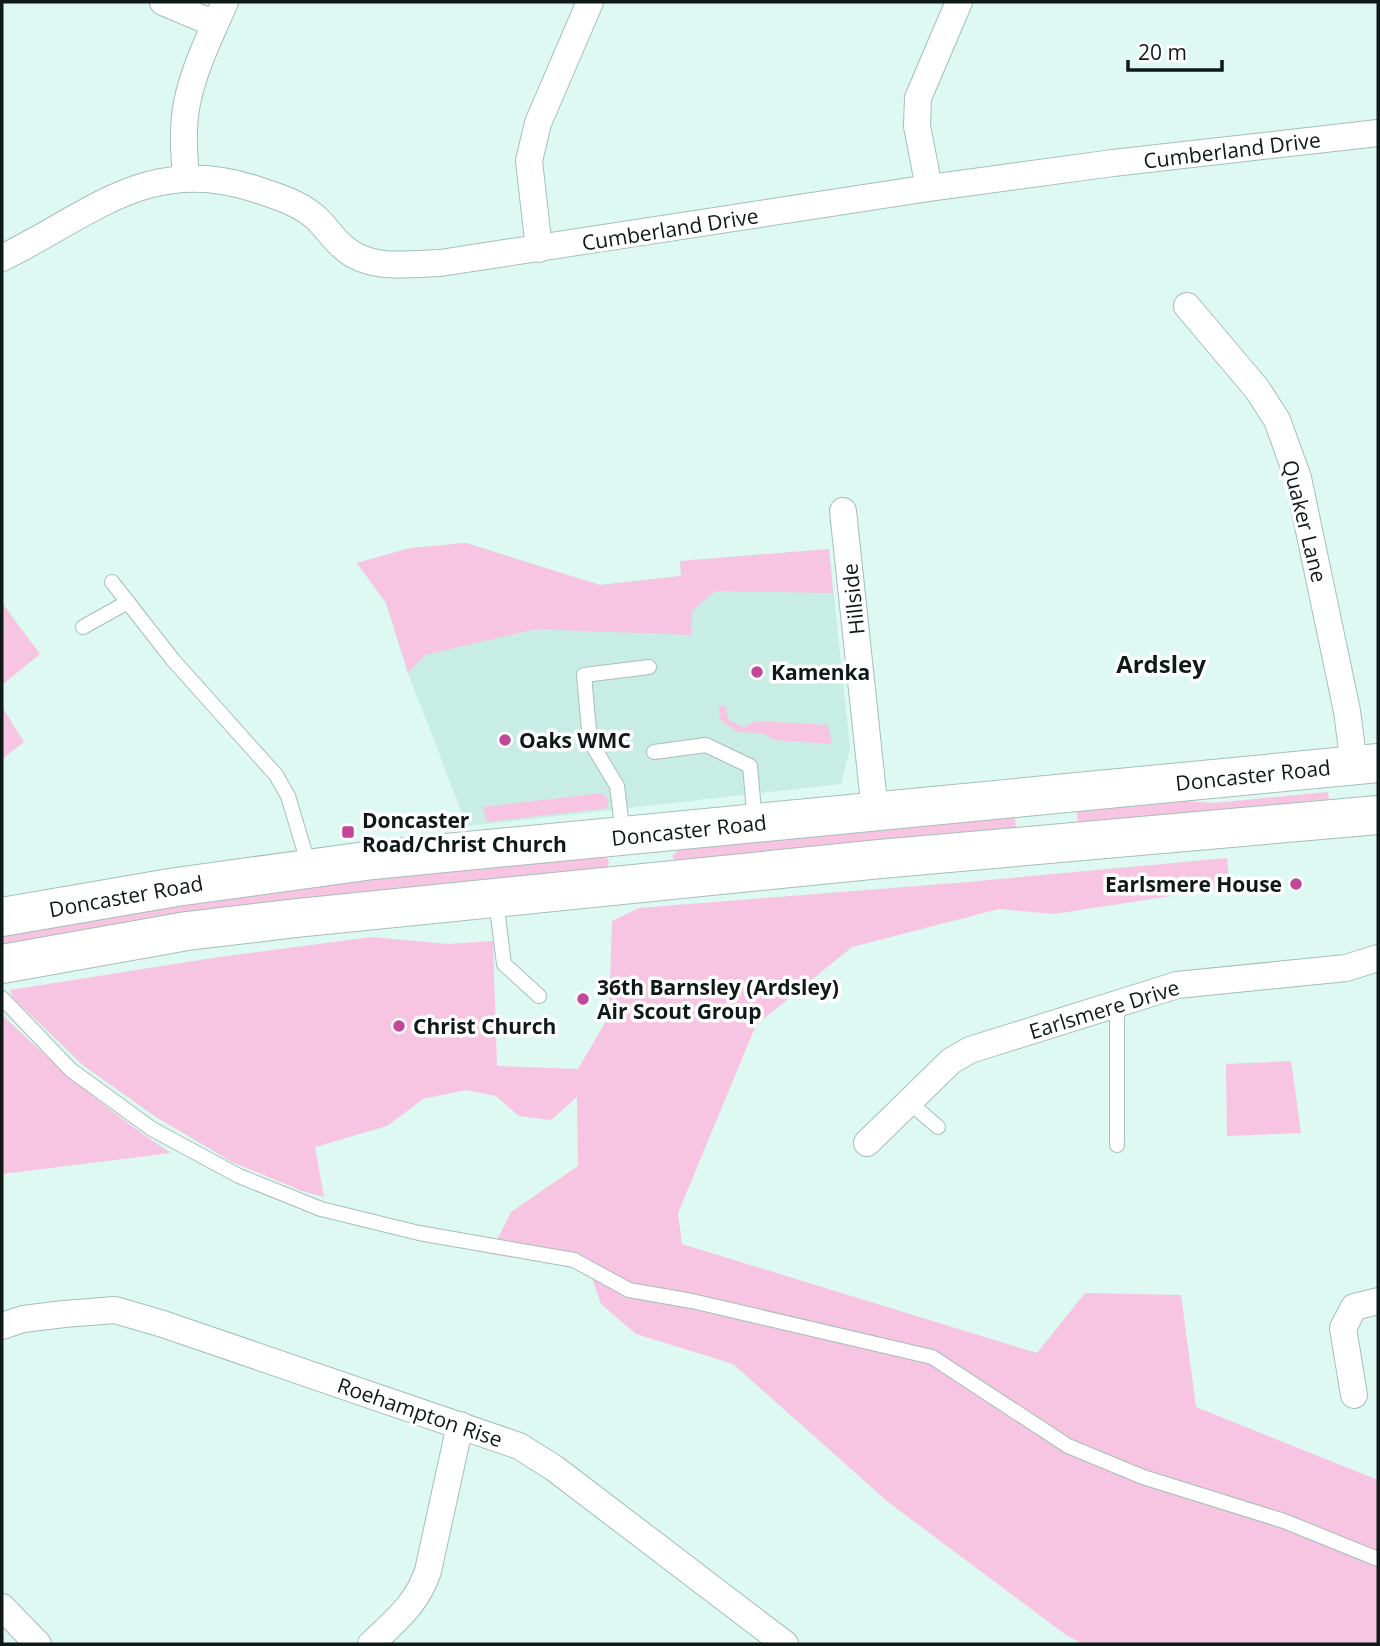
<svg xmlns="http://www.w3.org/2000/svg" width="1380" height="1646" font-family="'Open Sans',sans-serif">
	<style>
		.built { fill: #c8ede4 }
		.green { fill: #f7c4e1 }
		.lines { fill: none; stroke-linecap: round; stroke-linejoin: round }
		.service-casing { stroke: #a5bfb9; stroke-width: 16 }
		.minor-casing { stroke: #a5bfb9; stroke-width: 28 }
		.trunk-casing { stroke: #a5bfb9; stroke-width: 40 }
		.service { stroke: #fff; stroke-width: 14 }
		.minor { stroke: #fff; stroke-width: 26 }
		.trunk { stroke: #fff; stroke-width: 38 }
		.poi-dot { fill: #c14799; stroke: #fff; stroke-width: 2.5 }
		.labels { text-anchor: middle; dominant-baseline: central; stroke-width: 7; stroke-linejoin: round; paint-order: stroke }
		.street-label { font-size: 21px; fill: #0f1917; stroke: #fff }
		.poi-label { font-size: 21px; font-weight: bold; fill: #0f1917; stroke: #fff; text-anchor: start }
		.quarter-label { font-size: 24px; font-weight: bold; fill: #0f1917; stroke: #fff }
	</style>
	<rect width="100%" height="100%" fill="#ddf9f2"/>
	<!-- built -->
	<path class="built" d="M 466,543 L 600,585 L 681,576 L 680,561 L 829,549 L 850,748 L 841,784 L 467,826 L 408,673 L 386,603 L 357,563 L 410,548 Z"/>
	<!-- green -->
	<path class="green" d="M 466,543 L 600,585 L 681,576 L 680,561 L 829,549 L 833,593 L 715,591 L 692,611 L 691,635 L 535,629 L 425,655 L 408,673 L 386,603 L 357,563 L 410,548 Z
		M 2,603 L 40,654 L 2,685 Z
		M 719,706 L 726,706 L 728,720 L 744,727 L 756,721 L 828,725 L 832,744 L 775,740 L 761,733 L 737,732 L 720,720 Z
		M 2,707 L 24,742 L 2,759 Z
		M 1328,792 L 1329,799 L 1079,826 L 1076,810 L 1174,800 L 1213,803 Z
		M 603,793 L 608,799 L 608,808 L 487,822 L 483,807 Z
		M 1015,816 L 1016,831 L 678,865 L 672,856 L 681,848 Z
		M 606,856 L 609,862 L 607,869 L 325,896 L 172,914 L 2,945 L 2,936 L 170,907 L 413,874 Z
		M 1227,858 L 1230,887 L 1054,914 L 999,909 L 852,947 L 756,1025 L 678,1213 L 682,1244 L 1037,1353 L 1085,1293 L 1181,1295 L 1196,1407 L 1378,1480 L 1378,1644 L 1083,1644 L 1066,1635 L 888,1502 L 733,1364 L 636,1334 L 601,1304 L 592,1278 L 572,1266 L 490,1254 L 511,1212 L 578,1166 L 577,1097 L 551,1120 L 519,1116 L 496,1096 L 466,1090 L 423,1099 L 387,1126 L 315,1147 L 324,1197 L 302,1191 L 232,1162 L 156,1117 L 84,1066 L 13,998 L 10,990 L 219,957 L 372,937 L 448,944 L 493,941 L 497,1066 L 578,1069 L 609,1016 L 612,921 L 639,908 L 968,882 Z
		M 2,1015 C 55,1065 109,1113 171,1153 L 2,1174 Z
		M 1291,1061 L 1301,1133 L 1227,1136 L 1226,1064 Z"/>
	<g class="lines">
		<!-- service casing -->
		<g class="service-casing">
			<path id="service" d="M 112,582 L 173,660 L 276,775 L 288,796 L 309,866
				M 83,627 L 128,602
				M 654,752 L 706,745 L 750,766 L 755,822
				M 623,835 L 617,786 L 590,741 L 584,675 L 649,667
				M 496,900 L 504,964 L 539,996
				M 2,998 L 71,1070 L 152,1129 L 239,1176 L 321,1209 L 419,1233 L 574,1260 L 629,1290 L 692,1301 L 932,1357 L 1068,1446 L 1143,1477 L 1284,1521 L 1378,1559
				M 1117,1004 L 1117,1145
				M 909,1102 L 938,1127"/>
		</g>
		<!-- minor casing -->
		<g class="minor-casing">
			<path id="minor" d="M 163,2 L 215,24
				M 186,179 C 184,153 182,128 187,103 C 194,68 211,34 225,2
				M 929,188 L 917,126 L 918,98 L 959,2
				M 539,249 L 529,161 L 538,123 L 590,2
				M 2,258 C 90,215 149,154 255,189 C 276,196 297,202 314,216 C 325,225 332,238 343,247 C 369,271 408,264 440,263 L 929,188 L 1113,163 L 1378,133
				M 1187,306 L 1257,389 L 1277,420 L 1298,478 L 1347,711 L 1354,765
				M 843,511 L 875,812
				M 867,1143 L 951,1061 L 970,1050 L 1177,985 L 1346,968 L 1378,958
				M 2,1326 L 23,1319 L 64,1314 L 115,1310 L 163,1324 L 519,1446 L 554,1468 L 785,1644
				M 1354,1395 L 1343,1328 L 1354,1307 L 1378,1301
				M 2,1607 L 38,1644
				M 371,1644 C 396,1620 417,1604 428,1571 L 460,1425"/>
		</g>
		<!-- trunk casing -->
		<g class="trunk-casing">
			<path id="trunk" d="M 2,917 L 176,887 L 373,860 L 1378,763
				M 2,964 L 187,931 L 297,918 L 880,859 L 1378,815"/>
		</g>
		<!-- service -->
		<use href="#service" class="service"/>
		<!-- minor -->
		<use href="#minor" class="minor"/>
		<!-- trunk -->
		<use href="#trunk" class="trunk"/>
	</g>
	<!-- markers -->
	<g class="poi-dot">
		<circle cx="757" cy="672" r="7"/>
		<circle cx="505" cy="740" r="7"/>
		<rect x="341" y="825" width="14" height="14" rx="3.5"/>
		<circle cx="1296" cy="884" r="7"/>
		<circle cx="583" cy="999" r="7"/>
		<circle cx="399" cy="1026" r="7"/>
	</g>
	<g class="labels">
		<!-- street labels -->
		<g class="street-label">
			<text transform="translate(1232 150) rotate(-7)">Cumberland Drive</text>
			<text transform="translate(670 229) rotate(-9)">Cumberland Drive</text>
			<text transform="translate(1305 521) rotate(76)">Quaker Lane</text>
			<text transform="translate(853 599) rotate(-96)">Hillside</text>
			<text transform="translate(1253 775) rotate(-6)">Doncaster Road</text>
			<text transform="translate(689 830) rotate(-6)">Doncaster Road</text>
			<text transform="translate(126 896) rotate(-10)">Doncaster Road</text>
			<text transform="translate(1104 1009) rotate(-17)">Earlsmere Drive</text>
			<text transform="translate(420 1412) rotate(19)">Roehampton Rise</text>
		</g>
		<!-- poi labels -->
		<g class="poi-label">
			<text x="771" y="672">Kamenka</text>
			<text x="519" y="740">Oaks WMC</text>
			<text x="362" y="820">Doncaster<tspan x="362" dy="24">Road/Christ Church</tspan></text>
			<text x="1282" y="884" text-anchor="end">Earlsmere House</text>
			<text x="597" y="987">36th Barnsley (Ardsley)<tspan x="597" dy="24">Air Scout Group</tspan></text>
			<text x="413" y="1026">Christ Church</text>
		</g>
		<!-- quarter labels -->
		<g class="quarter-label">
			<text x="1161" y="663">Ardsley</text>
		</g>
	</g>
	<!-- border -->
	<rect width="1380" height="1646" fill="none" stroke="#0f1917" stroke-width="7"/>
	<!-- scale -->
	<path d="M1128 60v10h94v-10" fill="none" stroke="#0f1917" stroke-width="3.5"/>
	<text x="1138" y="60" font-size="21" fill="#0f1917" stroke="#ffffff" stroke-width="5" paint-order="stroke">20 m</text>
</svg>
